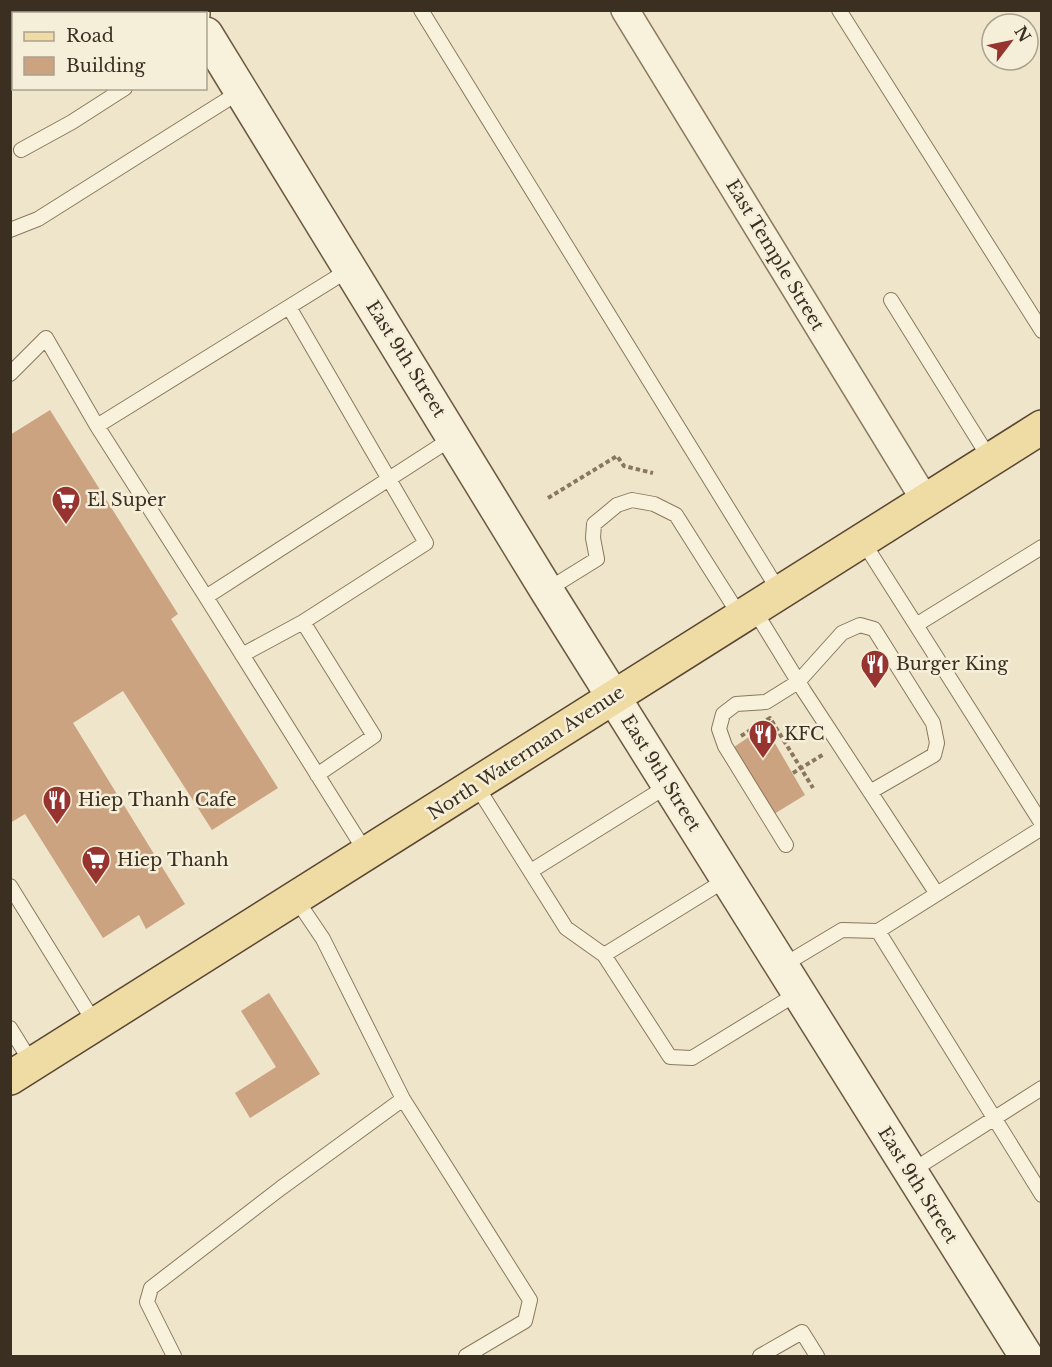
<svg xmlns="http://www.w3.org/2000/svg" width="1052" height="1367" font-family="'Libre Baskerville',serif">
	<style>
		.building { fill: #cba381 }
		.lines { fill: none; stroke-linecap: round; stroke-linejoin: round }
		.lane-casing { stroke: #8a785e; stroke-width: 16 }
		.street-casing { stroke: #8a785e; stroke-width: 30 }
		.secondary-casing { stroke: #6c5941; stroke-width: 36 }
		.primary-casing { stroke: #594632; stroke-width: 36 }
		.path { stroke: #8a785e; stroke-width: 4; stroke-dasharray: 4.5 3; stroke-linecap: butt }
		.lane { stroke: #f8f2dd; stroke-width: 14 }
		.street { stroke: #f8f2dd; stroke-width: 27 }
		.secondary { stroke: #f8f2dd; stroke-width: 33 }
		.primary { stroke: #efdba4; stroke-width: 33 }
		.labels { text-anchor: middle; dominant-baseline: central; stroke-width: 5; stroke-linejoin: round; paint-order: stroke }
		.street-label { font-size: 18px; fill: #3b2f21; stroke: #f5efd9 }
		.poi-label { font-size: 18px; fill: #3b2f21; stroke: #f5efd9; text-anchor: start }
	</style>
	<rect width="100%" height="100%" fill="#eee5ca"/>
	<!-- building -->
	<path class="building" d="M 50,410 L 178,614 L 171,619 L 278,788 L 212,830 L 123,691 L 73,723 L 185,904 L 146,929 L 139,915 L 103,938 L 25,814 L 10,823 L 10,435 Z
		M 765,726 L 805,795 L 774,814 L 734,747 Z
		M 269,993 L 320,1074 L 250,1118 L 235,1093 L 276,1067 L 241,1011 Z"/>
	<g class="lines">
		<!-- lane casing -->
		<g class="lane-casing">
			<path id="lane" d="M 421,10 L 779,591
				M 839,10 L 1042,331
				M 21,150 L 72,122 L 125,88
				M 10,230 L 38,219 L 241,91
				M 891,300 L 990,459
				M 289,307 L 426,543 L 303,622 L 374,736 L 317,775
				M 10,374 L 46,338 L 97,426
				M 862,540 L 916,625
				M 1042,547 L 916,625 L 1042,824
				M 547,590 L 597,559 L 593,538 L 594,524 L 617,505 L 632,500 L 654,504 L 676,515 L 740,616
				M 206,597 L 97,426 L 350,269
				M 753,608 L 804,691 L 937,894
				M 242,655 L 303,622
				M 476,785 L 566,928 L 604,955 L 670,1057 L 692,1058 L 798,993
				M 786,845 L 725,746 L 719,729 L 723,714 L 736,704 L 766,702 L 798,682 L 842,633 L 860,625 L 874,629 L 933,723 L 937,743 L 934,755 L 870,792
				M 367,854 L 206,597 L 454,437
				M 531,871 L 669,785
				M 10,886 L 96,1025
				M 296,899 L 323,939 L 403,1099 L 530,1300 L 525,1321 L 466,1356
				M 878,931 L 1042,1195
				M 604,955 L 727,879
				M 782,966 L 842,930 L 878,931 L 1042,828
				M 10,1028 L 33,1065
				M 910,1172 L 1042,1088
				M 174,1356 L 147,1302 L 151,1288 L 281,1188 L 403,1099
				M 760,1356 L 802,1332 L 817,1356"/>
		</g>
		<!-- street casing -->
		<g class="street-casing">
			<path id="street" d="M 625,10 L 925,500"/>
		</g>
		<!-- secondary casing -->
		<g class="secondary-casing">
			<path id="secondary" d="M 191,10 L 193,14
				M 206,34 L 547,591 L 1026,1356"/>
		</g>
		<!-- primary casing -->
		<g class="primary-casing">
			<path id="primary" d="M 10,1078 L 1042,427"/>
		</g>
		<!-- path -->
		<path class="path" d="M 548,498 L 617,456 L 624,466 L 653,473
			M 741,736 L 770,718 L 813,788
			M 793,773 L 824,754"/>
		<!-- lane -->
		<use href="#lane" class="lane"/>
		<!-- street -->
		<use href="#street" class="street"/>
		<!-- secondary -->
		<use href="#secondary" class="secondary"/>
		<!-- primary -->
		<use href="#primary" class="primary"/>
	</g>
	<!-- icons -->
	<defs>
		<g id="supermarket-pin" transform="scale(1.5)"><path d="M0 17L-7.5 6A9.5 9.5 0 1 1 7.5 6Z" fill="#983430" stroke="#f5efd9"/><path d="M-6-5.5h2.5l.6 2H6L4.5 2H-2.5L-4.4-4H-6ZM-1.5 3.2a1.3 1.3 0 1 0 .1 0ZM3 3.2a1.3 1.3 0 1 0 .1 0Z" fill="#fff"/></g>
		<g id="restaurant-pin" transform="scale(1.5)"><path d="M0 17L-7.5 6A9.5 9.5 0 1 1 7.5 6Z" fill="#983430" stroke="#f5efd9"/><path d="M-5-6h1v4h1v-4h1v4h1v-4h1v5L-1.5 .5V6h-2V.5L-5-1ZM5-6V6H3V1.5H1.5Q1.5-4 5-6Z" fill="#fff"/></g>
	</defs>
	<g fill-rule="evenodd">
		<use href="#supermarket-pin" x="66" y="500"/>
		<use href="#restaurant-pin" x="875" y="664"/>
		<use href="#restaurant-pin" x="763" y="734"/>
		<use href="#restaurant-pin" x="57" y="800"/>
		<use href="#supermarket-pin" x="96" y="860"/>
	</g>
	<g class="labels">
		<!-- street labels -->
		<g class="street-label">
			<text transform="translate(775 255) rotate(59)">East Temple Street</text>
			<text transform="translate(406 359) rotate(58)">East 9th Street</text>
			<text transform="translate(526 753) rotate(-33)">North Waterman Avenue</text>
			<text transform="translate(661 773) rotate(58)">East 9th Street</text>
			<text transform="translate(918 1185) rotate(58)">East 9th Street</text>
		</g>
		<!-- poi labels -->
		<g class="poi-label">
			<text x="87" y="500">El Super</text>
			<text x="896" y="664">Burger King</text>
			<text x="784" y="734">KFC</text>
			<text x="78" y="800">Hiep Thanh Cafe</text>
			<text x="117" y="860">Hiep Thanh</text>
		</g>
	</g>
	<!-- border -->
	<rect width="1052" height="1367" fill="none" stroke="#3b2f21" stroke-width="24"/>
	<!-- legend -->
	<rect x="12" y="12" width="195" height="78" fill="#f5efd9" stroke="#aba28f" stroke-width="1.5"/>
	<rect x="24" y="32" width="30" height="9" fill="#efdba4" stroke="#aba28f" stroke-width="1.5"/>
	<text x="66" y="42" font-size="18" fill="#3b2f21">Road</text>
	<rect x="24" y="57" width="30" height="18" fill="#cba381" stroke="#aba28f" stroke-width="1.5"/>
	<text x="66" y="72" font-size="18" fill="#3b2f21">Building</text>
	<!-- north arrow -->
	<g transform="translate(1010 42) rotate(58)"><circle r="28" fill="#f5efd9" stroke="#aba28f" stroke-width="1.5"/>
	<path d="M0-4.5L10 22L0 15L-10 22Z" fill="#983430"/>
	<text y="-9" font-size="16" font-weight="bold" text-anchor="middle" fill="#3b2f21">N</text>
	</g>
</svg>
